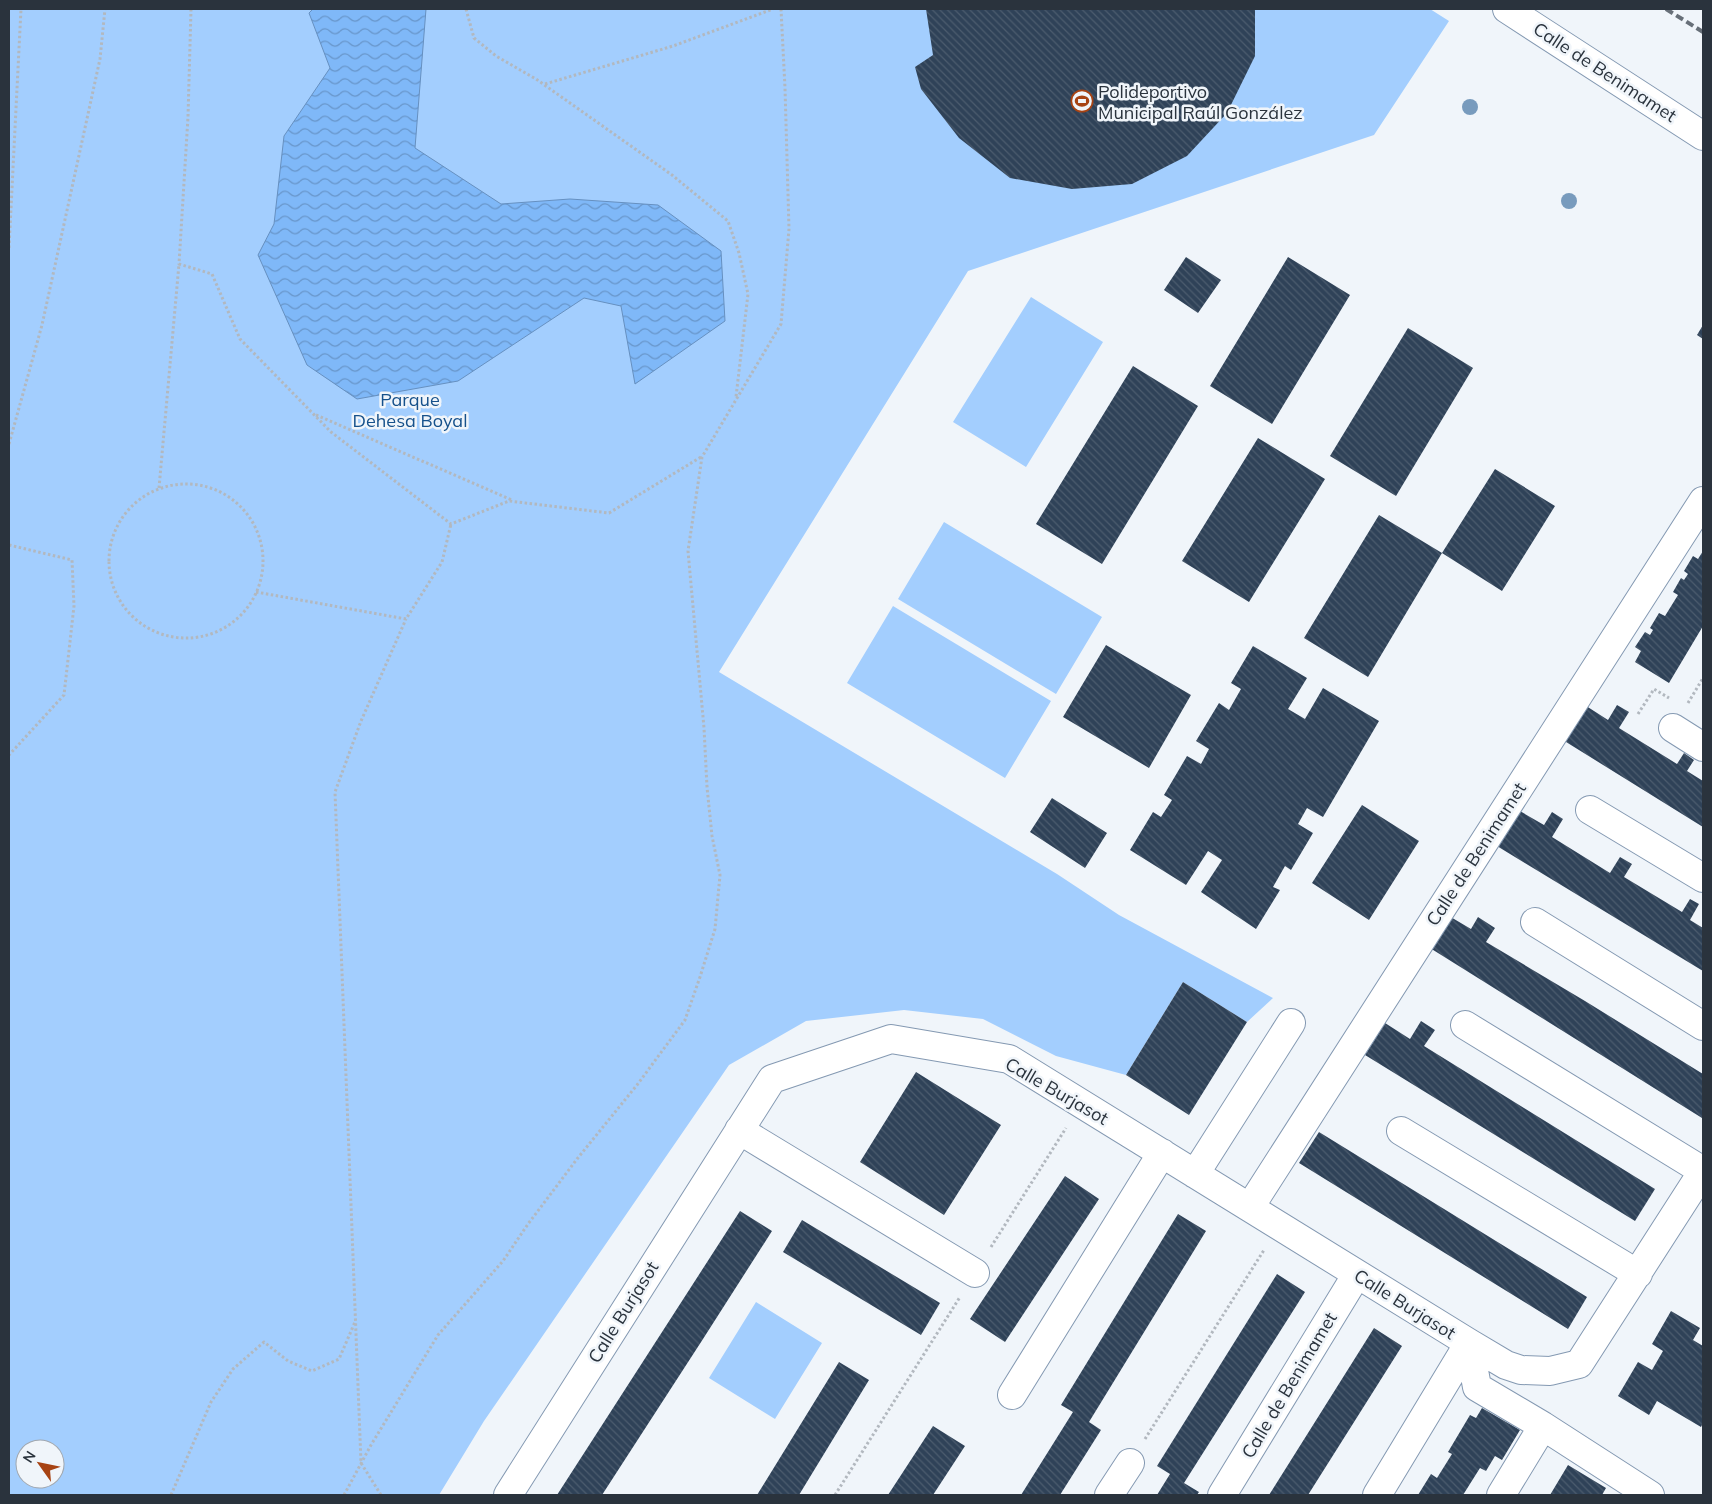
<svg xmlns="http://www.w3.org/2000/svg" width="1712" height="1504" font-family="Mulish,sans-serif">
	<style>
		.green { fill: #a3cefe; fill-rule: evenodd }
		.water { fill: url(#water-waves); stroke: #6690c0 }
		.building { fill: url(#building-back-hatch) }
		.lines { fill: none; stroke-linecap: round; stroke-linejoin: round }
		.street-casing { stroke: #8499b2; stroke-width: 30 }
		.path { stroke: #b2b8bf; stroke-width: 3; stroke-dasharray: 2.5 2.5; stroke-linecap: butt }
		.street { stroke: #fff; stroke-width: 28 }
		.rail { stroke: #676f78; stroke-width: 4; stroke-dasharray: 8 4; stroke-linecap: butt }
		.tree { fill: #789bbd }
		.labels { text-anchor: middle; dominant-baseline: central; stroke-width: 5; stroke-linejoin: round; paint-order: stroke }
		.street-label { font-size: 18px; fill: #2a333d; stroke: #f0f5fa }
		.poi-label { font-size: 18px; fill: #2a333d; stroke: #f0f5fa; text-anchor: start }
		.park-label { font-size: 18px; fill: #16518b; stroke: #f0f5fa }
	</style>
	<defs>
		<pattern id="water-waves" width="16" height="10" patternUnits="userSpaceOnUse" patternTransform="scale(1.25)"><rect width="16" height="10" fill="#7fb8f8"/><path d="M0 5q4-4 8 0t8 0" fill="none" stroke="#6896ca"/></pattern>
		<pattern id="building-back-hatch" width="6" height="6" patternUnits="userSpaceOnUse" patternTransform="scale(1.25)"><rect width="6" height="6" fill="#2f4258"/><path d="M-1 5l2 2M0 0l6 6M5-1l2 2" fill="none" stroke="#4c5c6e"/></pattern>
	</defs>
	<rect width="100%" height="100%" fill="#f0f5fa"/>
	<!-- green -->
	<path class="green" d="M 9,9 L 1430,9 L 1449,21 L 1374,135 L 968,271 L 719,672 L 1057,874 L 1119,915 L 1273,998 L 1247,1022 L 1183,982 L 1126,1075 L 1056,1056 L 983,1019 L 904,1010 L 806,1021 L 729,1065 L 484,1421 L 439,1495 L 9,1495 ZM 25,1449 L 55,1449 L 55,1479 L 25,1479 Z
		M 1031,297 L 1103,342 L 1026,467 L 953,422 Z
		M 944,522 L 1102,617 L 1056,694 L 898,599 Z
		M 893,606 L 1051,701 L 1005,778 L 847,683 Z
		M 756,1302 L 822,1343 L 775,1419 L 709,1378 Z"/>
	<!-- water -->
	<path class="water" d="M 313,9 L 426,9 L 415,148 L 501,204 L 570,199 L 658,205 L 721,251 L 725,321 L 635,384 L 621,306 L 584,298 L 458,381 L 357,399 L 307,365 L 258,255 L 274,224 L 284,136 L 330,68 L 309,13 Z"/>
	<!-- building -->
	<path class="building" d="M 926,9 L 1255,9 L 1255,56 L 1227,113 L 1187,156 L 1132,184 L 1072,189 L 1010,178 L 959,138 L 921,89 L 915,67 L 933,55 Z
		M 1186,257 L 1221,280 L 1198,313 L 1164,290 Z
		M 1288,257 L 1350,295 L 1272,424 L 1210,386 Z
		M 1703,325 L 1703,339 L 1697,335 Z
		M 1408,328 L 1473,368 L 1396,496 L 1330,456 Z
		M 1133,366 L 1198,406 L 1102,564 L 1036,524 Z
		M 1258,438 L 1325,479 L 1249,602 L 1182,561 Z
		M 1495,469 L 1555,506 L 1502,591 L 1442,553 Z
		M 1379,515 L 1442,553 L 1368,677 L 1304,638 Z
		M 1703,551 L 1703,626 L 1669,683 L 1635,662 L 1641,651 L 1635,647 L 1645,632 L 1650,635 L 1653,630 L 1650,628 L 1659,613 L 1665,616 L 1678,595 L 1673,592 L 1681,578 L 1684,580 L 1688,574 L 1684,571 L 1693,556 L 1698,559 Z
		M 1106,645 L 1191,695 L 1149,768 L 1063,717 Z
		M 1253,646 L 1307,678 L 1288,709 L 1305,719 L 1323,688 L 1379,721 L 1323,817 L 1307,808 L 1298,824 L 1313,833 L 1291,870 L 1285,866 L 1273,887 L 1280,890 L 1256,929 L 1201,892 L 1222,860 L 1208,851 L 1186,885 L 1130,850 L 1153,812 L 1161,817 L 1172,800 L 1164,795 L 1187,756 L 1201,764 L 1209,749 L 1196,741 L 1219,703 L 1229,710 L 1241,689 L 1231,683 Z
		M 1580,702 L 1608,720 L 1617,705 L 1629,712 L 1619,728 L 1677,764 L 1684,753 L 1694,760 L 1687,771 L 1703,781 L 1703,827 L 1558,737 Z
		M 1052,798 L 1107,833 L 1085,868 L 1030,832 Z
		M 1362,805 L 1419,841 L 1369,920 L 1312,883 Z
		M 1513,807 L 1544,825 L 1552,812 L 1563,819 L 1552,837 L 1610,873 L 1620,857 L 1632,864 L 1624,877 L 1682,912 L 1690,899 L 1699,904 L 1690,920 L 1703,928 L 1703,971 L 1492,843 Z
		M 1449,916 L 1471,929 L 1478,917 L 1495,928 L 1486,942 L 1585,1001 L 1703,1074 L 1702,1118 L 1430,948 Z
		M 1183,982 L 1247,1022 L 1189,1115 L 1126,1075 Z
		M 1421,1021 L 1435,1030 L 1424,1046 L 1655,1189 L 1635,1221 L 1365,1055 L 1385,1023 L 1410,1039 Z
		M 916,1072 L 1001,1125 L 944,1215 L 860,1162 Z
		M 1319,1132 L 1587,1297 L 1568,1329 L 1299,1163 Z
		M 1065,1176 L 1099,1199 L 1005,1342 L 970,1319 Z
		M 740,1211 L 772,1231 L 703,1339 L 602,1495 L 557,1495 Z
		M 1178,1214 L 1206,1231 L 1089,1422 L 1101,1430 L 1060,1495 L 1021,1495 L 1073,1412 L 1061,1405 Z
		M 802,1220 L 940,1303 L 921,1335 L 783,1252 Z
		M 1277,1274 L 1305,1292 L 1184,1483 L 1199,1492 L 1197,1495 L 1157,1495 L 1170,1474 L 1157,1466 Z
		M 1671,1311 L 1700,1328 L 1693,1340 L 1703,1346 L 1703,1423 L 1701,1427 L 1657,1401 L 1649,1415 L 1618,1396 L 1638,1362 L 1652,1370 L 1663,1351 L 1652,1344 Z
		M 1374,1328 L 1402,1346 L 1308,1495 L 1269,1495 Z
		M 839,1362 L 869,1380 L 799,1495 L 757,1495 Z
		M 1482,1408 L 1520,1430 L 1502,1460 L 1495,1456 L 1486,1471 L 1480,1468 L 1463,1495 L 1418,1495 L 1431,1474 L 1437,1478 L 1452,1454 L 1448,1452 L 1470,1415 L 1476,1418 Z
		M 933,1426 L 965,1446 L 933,1495 L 888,1495 Z
		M 1568,1465 L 1606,1488 L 1602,1495 L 1550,1495 Z"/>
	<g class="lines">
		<!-- street casing -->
		<g class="street-casing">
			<path id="street" d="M 1507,9 L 1703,136
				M 1673,728 L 1703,747
				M 1590,810 L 1703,878
				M 1535,922 L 1703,1026
				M 1465,1025 L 1703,1171
				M 739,1130 L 975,1273
				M 1401,1131 L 1638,1274
				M 1195,1174 L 1291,1023
				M 1250,1207 L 1703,501
				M 1469,1343 L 1477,1387 L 1543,1426 L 1650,1495
				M 1012,1395 L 1162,1153
				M 508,1495 L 772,1079 L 891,1039 L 1009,1059 L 1469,1343 L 1506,1365 L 1521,1370 L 1550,1371 L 1579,1364 L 1703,1171
				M 1109,1495 L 1130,1463
				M 1222,1495 L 1357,1274
				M 1377,1495 L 1469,1343
				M 1501,1495 L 1543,1426"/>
		</g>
		<!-- path -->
		<path class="path" d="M 191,9 L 188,117 L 179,264 L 212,274 L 240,339 L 331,432 L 451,524 L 509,501 L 609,513 L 701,457
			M 466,9 L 474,38 L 496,56 L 536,79 L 672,175 L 728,221 L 739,253 L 748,294 L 736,397
			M 545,84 L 673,46 L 773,9
			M 9,248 L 21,9
			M 316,415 L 512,500
			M 9,444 L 42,325 L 100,59 L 105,9
			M109 561a77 77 0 1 1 154 0a77 77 0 1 1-154 0Z
			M 159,488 L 179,264
			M 9,545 L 72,560 L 74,606 L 64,695 L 9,755
			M 256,592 L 406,619 L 442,562 L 451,524
			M 1688,703 L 1703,678
			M 1638,714 L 1654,689 L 1669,698
			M 991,1247 L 1066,1128
			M 1145,1439 L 1264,1250
			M 171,1495 L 211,1402 L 233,1369 L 264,1342 L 288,1361 L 312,1371 L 339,1359 L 355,1322
			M 344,1495 L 371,1445 L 438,1335 L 503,1261 L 528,1224 L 577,1159 L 637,1085 L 685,1020 L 700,977 L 715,929 L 720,875 L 712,836 L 707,787 L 704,728 L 688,551 L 702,457 L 781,324 L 789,229 L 785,88 L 781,9
			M 381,1495 L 361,1463 L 335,792 L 361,721 L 406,619
			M 835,1495 L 960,1297"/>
		<!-- street -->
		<use href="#street" class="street"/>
		<!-- rail -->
		<path class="rail" d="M 1666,9 L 1703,32"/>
	</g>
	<!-- trees -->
	<g class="tree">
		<circle cx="1470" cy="107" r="8"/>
		<circle cx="1569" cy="201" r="8"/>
	</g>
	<!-- icons -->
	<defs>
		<g id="stadium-ring" transform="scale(1.125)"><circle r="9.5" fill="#f0f5fa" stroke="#a74313" stroke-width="1.5"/><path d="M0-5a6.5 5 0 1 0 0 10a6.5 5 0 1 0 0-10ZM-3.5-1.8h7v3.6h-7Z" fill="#a74313"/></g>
	</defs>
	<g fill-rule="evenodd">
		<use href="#stadium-ring" x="1082" y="101"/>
	</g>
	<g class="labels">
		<!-- street labels -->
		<g class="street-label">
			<text transform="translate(1605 72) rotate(33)">Calle de Benimamet</text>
			<text transform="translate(1476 854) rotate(-57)">Calle de Benimamet</text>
			<text transform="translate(1057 1091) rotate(30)">Calle Burjasot</text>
			<text transform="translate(1405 1304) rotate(32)">Calle Burjasot</text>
			<text transform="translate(623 1312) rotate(-58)">Calle Burjasot</text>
			<text transform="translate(1289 1385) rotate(-59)">Calle de Benimamet</text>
		</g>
		<!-- poi labels -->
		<g class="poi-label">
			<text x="1098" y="91">Polideportivo<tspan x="1098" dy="21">Municipal Raúl González</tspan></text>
		</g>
		<!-- park labels -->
		<g class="park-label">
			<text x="410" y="399">Parque<tspan x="410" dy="21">Dehesa Boyal</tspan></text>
		</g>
	</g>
	<!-- border -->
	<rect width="1712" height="1504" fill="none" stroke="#2a333d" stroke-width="20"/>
	<!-- north arrow -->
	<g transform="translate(40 1464) rotate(303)"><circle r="24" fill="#f0f5fa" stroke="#a1a7ae"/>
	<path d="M0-4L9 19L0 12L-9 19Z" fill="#a74313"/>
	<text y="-8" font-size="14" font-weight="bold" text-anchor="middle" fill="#2a333d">N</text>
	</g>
</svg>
